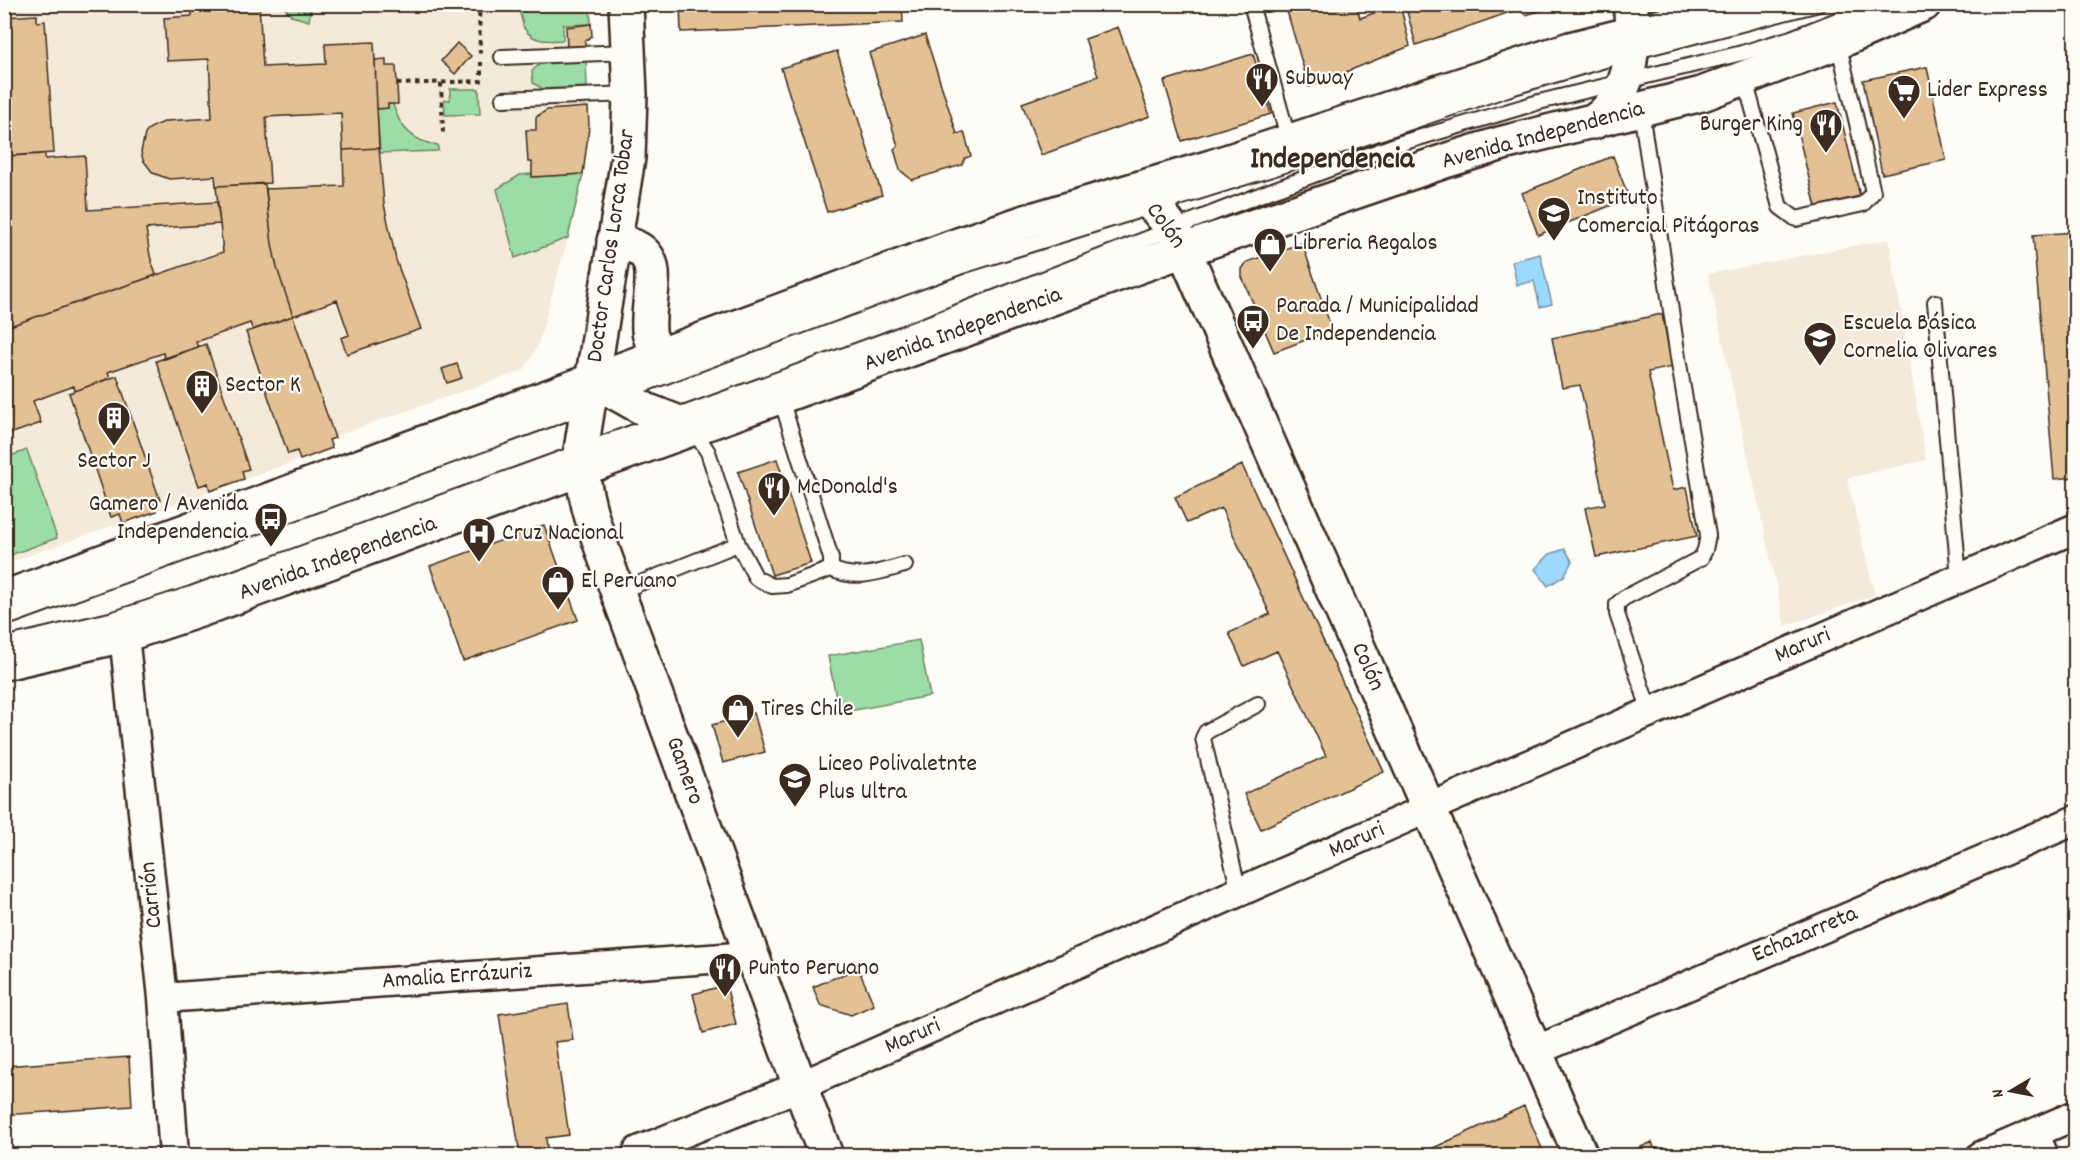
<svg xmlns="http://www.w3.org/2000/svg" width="2080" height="1160" font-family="Dekko,sans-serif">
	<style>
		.built { fill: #f5eada }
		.green { fill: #9cdca6; stroke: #6c8362; stroke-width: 1.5 }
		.water { fill: #9cd9fe; stroke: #7593a4; stroke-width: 1.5 }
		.building { fill: #e3c195; stroke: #3b2a1e; stroke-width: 1.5 }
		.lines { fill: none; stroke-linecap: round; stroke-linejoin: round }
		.lane-casing { stroke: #3b2a1e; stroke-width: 18 }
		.street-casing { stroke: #3b2a1e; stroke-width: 33 }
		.secondary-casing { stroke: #3b2a1e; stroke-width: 38 }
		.primary-casing { stroke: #3b2a1e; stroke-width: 38 }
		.path { stroke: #3b2a1e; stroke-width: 4; stroke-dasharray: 4.5 4.5; stroke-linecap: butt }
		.lane { stroke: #fdfcf7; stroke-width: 14 }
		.street { stroke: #fdfcf7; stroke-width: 28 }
		.secondary { stroke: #fdfcf7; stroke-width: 33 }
		.primary { stroke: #fdfcf7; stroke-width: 33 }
		.labels { text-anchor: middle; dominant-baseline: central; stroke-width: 4.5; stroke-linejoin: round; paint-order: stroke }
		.poi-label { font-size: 24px; fill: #3b2a1e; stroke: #fdfcf7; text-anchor: start }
		.street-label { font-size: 24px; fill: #3b2a1e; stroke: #fdfcf7 }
		.district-label { font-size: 30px; font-weight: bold; fill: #3b2a1e; stroke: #fdfcf7 }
	</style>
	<rect width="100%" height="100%" fill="#fdfcf7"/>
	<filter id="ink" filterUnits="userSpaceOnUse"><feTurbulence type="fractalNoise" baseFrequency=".0167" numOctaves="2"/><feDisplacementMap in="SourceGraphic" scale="12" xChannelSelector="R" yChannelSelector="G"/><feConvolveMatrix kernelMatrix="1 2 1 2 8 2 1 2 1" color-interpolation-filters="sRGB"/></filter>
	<g filter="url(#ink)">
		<!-- built -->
		<path class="built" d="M 4,5 L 590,5 L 592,36 L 585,41 L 589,127 L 583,174 L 568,238 L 538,345 L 524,370 L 335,436 L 335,438 L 329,440 L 332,448 L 5,564 Z
			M 1889,239 L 1926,460 L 1847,478 L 1875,595 L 1785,626 L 1708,274 Z"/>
		<!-- green -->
		<path class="green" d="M 282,5 L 315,5 L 311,9 L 309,21 L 292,16 Z
			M 543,5 L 590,5 L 591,24 L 563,25 L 563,40 C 549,41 533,43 524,28 C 521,21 522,15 518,10 L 543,7 Z
			M 586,60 L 587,87 L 543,89 L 533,83 L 532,71 L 542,62 Z
			M 450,89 L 479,89 L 480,114 L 445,115 L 444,100 L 450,100 Z
			M 388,104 L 393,104 C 399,127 413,142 438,145 L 438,151 L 380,153 L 377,109 L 388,108 Z
			M 532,174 L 533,177 L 583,174 L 568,238 L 515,258 L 497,189 L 520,175 Z
			M 27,450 L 57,538 L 5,557 L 5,458 Z
			M 919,640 L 930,696 L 839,713 L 828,656 Z"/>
		<!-- water -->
		<path class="water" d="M 1540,254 L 1552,304 L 1540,307 L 1534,281 L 1517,285 L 1512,261 Z
			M 1565,549 L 1572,561 L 1564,576 L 1548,586 L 1535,569 L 1550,554 Z"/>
		<!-- building -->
		<path class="building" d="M 191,4 L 259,4 L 263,67 L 326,64 L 325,44 L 374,42 L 379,148 L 343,150 L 341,113 L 266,117 L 270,183 L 216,186 L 215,176 L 169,179 L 153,173 L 143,160 L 141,152 L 145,134 L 150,128 L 166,121 L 212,118 L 209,59 L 167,61 L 164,18 L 192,16 Z
			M 680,4 L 902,4 L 903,22 L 681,32 Z
			M 1285,4 L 1356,4 L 1360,18 L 1400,4 L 1410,46 L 1309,87 Z
			M 1405,4 L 1513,4 L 1513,11 L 1416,45 Z
			M 1520,4 L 1564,4 L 1526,15 L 1520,11 Z
			M 37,15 L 37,22 L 45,21 L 54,153 L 4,156 L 4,17 Z
			M 591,24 L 592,36 L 585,41 L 585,48 L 567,48 L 566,27 Z
			M 1118,27 L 1150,116 L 1041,155 L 1022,103 L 1098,76 L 1085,39 Z
			M 925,35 L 957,134 L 964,132 L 971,156 L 965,158 L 962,165 L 912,180 L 900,170 L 894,149 L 898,146 L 869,53 Z
			M 457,43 L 471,56 L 455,74 L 441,61 Z
			M 837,51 L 882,195 L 827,212 L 781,68 Z
			M 1253,54 L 1271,114 L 1182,141 L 1164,81 Z
			M 386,59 L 386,66 L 396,66 L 398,104 L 388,104 L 388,108 L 377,109 L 375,60 Z
			M 1927,67 L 1946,160 L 1882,174 L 1863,80 Z
			M 1837,102 L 1860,196 L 1816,207 L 1793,113 Z
			M 588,107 L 589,127 L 583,174 L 532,177 L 532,162 L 528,162 L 526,130 L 536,130 L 536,117 L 547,110 Z
			M 379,148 L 384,204 L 396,260 L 421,329 L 347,354 L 341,338 L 349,335 L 337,300 L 293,316 L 277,268 L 272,244 L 266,189 L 344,186 L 343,150 Z
			M 45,154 L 45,159 L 85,156 L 88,210 L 217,202 L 220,224 L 146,229 L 150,256 L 156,275 L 4,328 L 4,161 L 10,161 L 10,156 Z
			M 1613,156 L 1629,198 L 1538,235 L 1522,193 Z
			M 265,184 L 272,244 L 277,268 L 293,316 L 253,330 L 250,323 L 196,342 L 198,347 L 165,359 L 163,353 L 108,372 L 110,378 L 75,391 L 74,386 L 33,401 L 41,423 L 4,436 L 4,328 L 223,252 L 216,186 Z
			M 2076,232 L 2076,477 L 2054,479 L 2033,235 Z
			M 1302,243 L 1332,330 L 1274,352 L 1242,277 L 1242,269 L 1247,262 Z
			M 1662,314 L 1673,367 L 1648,372 L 1673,490 L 1687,487 L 1697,536 L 1596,557 L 1585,508 L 1605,504 L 1580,385 L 1562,388 L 1552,338 Z
			M 293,316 L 335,438 L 329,440 L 332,448 L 300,460 L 297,451 L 288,454 L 246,332 Z
			M 206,344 L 249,469 L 242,471 L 244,479 L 210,491 L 208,483 L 199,486 L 156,361 Z
			M 457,364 L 462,378 L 447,383 L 442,369 Z
			M 117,376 L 160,500 L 154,502 L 157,511 L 123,523 L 120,514 L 111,517 L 69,393 Z
			M 777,459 L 811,563 L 772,575 L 738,472 Z
			M 1242,465 L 1384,772 L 1261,829 L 1244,794 L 1326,756 L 1277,651 L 1244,666 L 1229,633 L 1270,614 L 1221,508 L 1187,523 L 1175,497 Z
			M 544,525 L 578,620 L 463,661 L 430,566 Z
			M 754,713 L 765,752 L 723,763 L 712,725 Z
			M 858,968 L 874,1005 L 851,1015 L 820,1005 L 813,987 Z
			M 726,985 L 736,1024 L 703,1033 L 693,994 Z
			M 568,1004 L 573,1040 L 555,1042 L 569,1135 L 546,1138 L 548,1156 L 520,1156 L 499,1014 Z
			M 129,1057 L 132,1106 L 4,1115 L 4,1066 Z
			M 1524,1106 L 1545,1156 L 1416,1156 Z
			M 1652,1142 L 1657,1156 L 1621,1156 Z"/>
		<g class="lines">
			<!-- lane casing -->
			<g class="lane-casing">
				<path id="lane" d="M 1251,4 L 1289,141
					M 502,57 L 628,52
					M 1745,80 L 1780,207 L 1796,219 L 1863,204 L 1873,192 L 1838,42
					M 503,99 L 630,94
					M 1641,111 L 1679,364 L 1708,535 L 1705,550 L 1701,558 L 1624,598 L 1617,604 L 1617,614 L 1650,712
					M 1935,302 L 1959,578
					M 623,392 L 962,266 L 1278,167 L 1507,89 L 1632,52 L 1819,4
					M 780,396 L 831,558 L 831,569
					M 692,428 L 708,452 L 738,544 L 756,578 L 772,586 L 787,585 L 831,569 C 858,581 878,572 905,565
					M 618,592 L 738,544
					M 4,619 L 586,406
					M 4,645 L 114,619 L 191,594 L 883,341 L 1270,191 L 1398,144 L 1539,102 L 1742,53 L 1791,38 L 1878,4
					M 1239,892 L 1203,738 L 1206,732 L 1258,704"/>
			</g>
			<!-- street casing -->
			<g class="street-casing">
				<path id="street" d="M 124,635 L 163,998 L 174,1156
					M 163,998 L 751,956
					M 1535,1051 L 2076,820
					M 2034,1133 L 2044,1156
					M 638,1151 L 800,1086 L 1456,796 L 2076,528
					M 1981,1156 L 2076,1115"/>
			</g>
			<!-- secondary casing -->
			<g class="secondary-casing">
				<path id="secondary" d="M 626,4 L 630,94 L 628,158 L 581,450 C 581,500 602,547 618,593 L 826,1156
					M 1594,122 C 1636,89 1632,53 1631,4
					M 1134,191 C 1158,206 1171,226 1184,250 L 1581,1156"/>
			</g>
			<!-- primary casing -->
			<g class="primary-casing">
				<path id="primary" d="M 614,241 C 672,249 646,290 649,330 C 649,339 656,348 661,355
					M 593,380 L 648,411 L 692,428
					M 4,598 L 961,244 L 1025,222 L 1211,167 L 1570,49 L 1749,4
					M 4,663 L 124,635 L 200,610 L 581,469 L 1184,250 L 1448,160 L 1503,143 L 1702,94 L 1838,42 L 1924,4"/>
			</g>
			<!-- path -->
			<path class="path" d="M 479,4 L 480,55
				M 441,83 L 443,133
				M 397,84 L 481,81 L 481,62"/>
			<!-- lane -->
			<use href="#lane" class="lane"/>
			<!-- street -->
			<use href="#street" class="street"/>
			<!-- secondary -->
			<use href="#secondary" class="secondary"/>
			<!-- primary -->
			<use href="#primary" class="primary"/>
		</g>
	</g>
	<!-- icons -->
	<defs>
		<g id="restaurant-pin" transform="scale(1.725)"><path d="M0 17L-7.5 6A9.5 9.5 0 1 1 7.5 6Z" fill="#3b2a1e" stroke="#fdfcf7"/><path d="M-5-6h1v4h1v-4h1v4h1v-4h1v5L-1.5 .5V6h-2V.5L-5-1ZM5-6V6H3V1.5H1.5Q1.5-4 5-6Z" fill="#fff"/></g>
		<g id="supermarket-pin" transform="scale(1.725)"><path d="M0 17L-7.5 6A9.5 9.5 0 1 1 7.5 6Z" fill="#3b2a1e" stroke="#fdfcf7"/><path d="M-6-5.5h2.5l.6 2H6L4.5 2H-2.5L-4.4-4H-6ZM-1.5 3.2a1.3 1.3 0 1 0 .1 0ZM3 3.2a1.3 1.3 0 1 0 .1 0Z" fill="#fff"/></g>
		<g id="school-pin" transform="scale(1.725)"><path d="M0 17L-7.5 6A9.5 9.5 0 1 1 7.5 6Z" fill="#3b2a1e" stroke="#fdfcf7"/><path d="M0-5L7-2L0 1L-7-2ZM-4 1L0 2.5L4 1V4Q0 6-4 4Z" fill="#fff"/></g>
		<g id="shop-pin" transform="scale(1.725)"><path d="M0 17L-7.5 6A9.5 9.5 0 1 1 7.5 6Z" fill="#3b2a1e" stroke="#fdfcf7"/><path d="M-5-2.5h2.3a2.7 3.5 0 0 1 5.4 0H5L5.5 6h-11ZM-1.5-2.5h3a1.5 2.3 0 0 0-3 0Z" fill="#fff"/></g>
		<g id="bus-pin" transform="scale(1.725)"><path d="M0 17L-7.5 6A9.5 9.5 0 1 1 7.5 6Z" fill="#3b2a1e" stroke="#fdfcf7"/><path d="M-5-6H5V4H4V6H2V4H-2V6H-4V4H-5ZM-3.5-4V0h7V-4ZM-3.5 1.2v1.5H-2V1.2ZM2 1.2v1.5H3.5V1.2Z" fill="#fff"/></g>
		<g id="building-pin" transform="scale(1.725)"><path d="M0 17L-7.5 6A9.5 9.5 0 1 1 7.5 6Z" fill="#3b2a1e" stroke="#fdfcf7"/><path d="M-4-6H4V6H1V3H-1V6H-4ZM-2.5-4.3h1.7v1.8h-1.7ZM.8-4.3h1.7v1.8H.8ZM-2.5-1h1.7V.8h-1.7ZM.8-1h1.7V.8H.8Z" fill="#fff"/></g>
		<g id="hospital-pin" transform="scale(1.725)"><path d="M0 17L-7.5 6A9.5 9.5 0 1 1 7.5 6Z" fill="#3b2a1e" stroke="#fdfcf7"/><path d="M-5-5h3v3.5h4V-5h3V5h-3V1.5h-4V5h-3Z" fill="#fff"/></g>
	</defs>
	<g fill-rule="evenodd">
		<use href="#restaurant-pin" x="1262" y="79"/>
		<use href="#supermarket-pin" x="1904" y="91"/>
		<use href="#restaurant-pin" x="1826" y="125"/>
		<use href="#school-pin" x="1554" y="213"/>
		<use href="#shop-pin" x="1270" y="244"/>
		<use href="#bus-pin" x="1253" y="321"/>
		<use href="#school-pin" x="1820" y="338"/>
		<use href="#building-pin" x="202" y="386"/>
		<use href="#building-pin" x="114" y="418"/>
		<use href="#restaurant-pin" x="774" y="488"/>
		<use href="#bus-pin" x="271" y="519"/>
		<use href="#hospital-pin" x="479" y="534"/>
		<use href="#shop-pin" x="558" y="582"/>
		<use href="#shop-pin" x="738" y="710"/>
		<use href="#school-pin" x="795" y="779"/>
		<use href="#restaurant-pin" x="725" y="969"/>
	</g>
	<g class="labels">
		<!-- poi labels -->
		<g class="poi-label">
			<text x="1285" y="79">Subway</text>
			<text x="1927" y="91">Lider Express</text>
			<text x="1803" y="125" text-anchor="end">Burger King</text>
			<text x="1577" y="199">Instituto<tspan x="1577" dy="28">Comercial Pitágoras</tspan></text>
			<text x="1293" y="244">Libreria Regalos</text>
			<text x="1276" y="307">Parada / Municipalidad<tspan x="1276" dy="28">De Independencia</tspan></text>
			<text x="1843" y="324">Escuela Básica<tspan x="1843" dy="28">Cornelia Olivares</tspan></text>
			<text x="225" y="386">Sector K</text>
			<text x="114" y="462" text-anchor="middle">Sector J</text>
			<text x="797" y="488">McDonald's</text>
			<text x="248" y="505" text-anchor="end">Gamero / Avenida<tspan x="248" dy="28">Independencia</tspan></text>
			<text x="502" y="534">Cruz Nacional</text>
			<text x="581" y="582">El Peruano</text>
			<text x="761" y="710">Tires Chile</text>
			<text x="818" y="765">Liceo Polivaletnte<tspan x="818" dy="28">Plus Ultra</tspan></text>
			<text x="748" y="969">Punto Peruano</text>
		</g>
		<!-- street labels -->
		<g class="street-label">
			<text transform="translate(1543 136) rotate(-15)">Avenida Independencia</text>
			<text transform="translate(1165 226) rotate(54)">Colón</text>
			<text transform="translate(612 246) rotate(-82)">Doctor Carlos Lorca Tobar</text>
			<text transform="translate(963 330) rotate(-20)">Avenida Independencia</text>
			<text transform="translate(338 559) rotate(-20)">Avenida Independencia</text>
			<text transform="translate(1803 646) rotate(-23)">Maruri</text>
			<text transform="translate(1367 667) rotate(66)">Colón</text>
			<text transform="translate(684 771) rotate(70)">Gamero</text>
			<text transform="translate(1357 841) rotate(-24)">Maruri</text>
			<text transform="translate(152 895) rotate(-96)">Carrión</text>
			<text transform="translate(1805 935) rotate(-23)">Echazarreta</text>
			<text transform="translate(457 977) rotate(-4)">Amalia Errázuriz</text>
			<text transform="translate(913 1037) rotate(-24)">Maruri</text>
		</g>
		<!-- district labels -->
		<g class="district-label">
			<text x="1332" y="161">Independencia</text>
		</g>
	</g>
	<!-- margin -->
	<rect width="2080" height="1160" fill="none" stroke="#fdfcf7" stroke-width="24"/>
	<rect x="12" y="12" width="2056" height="1136" fill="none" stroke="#3b2a1e" stroke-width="2" filter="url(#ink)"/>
	<!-- north arrow -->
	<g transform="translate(2011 1091) rotate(260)" stroke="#fdfcf7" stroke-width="4.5" paint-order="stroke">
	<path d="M0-4.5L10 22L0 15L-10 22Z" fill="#3b2a1e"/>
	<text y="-9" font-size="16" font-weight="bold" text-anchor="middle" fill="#3b2a1e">N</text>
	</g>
</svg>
